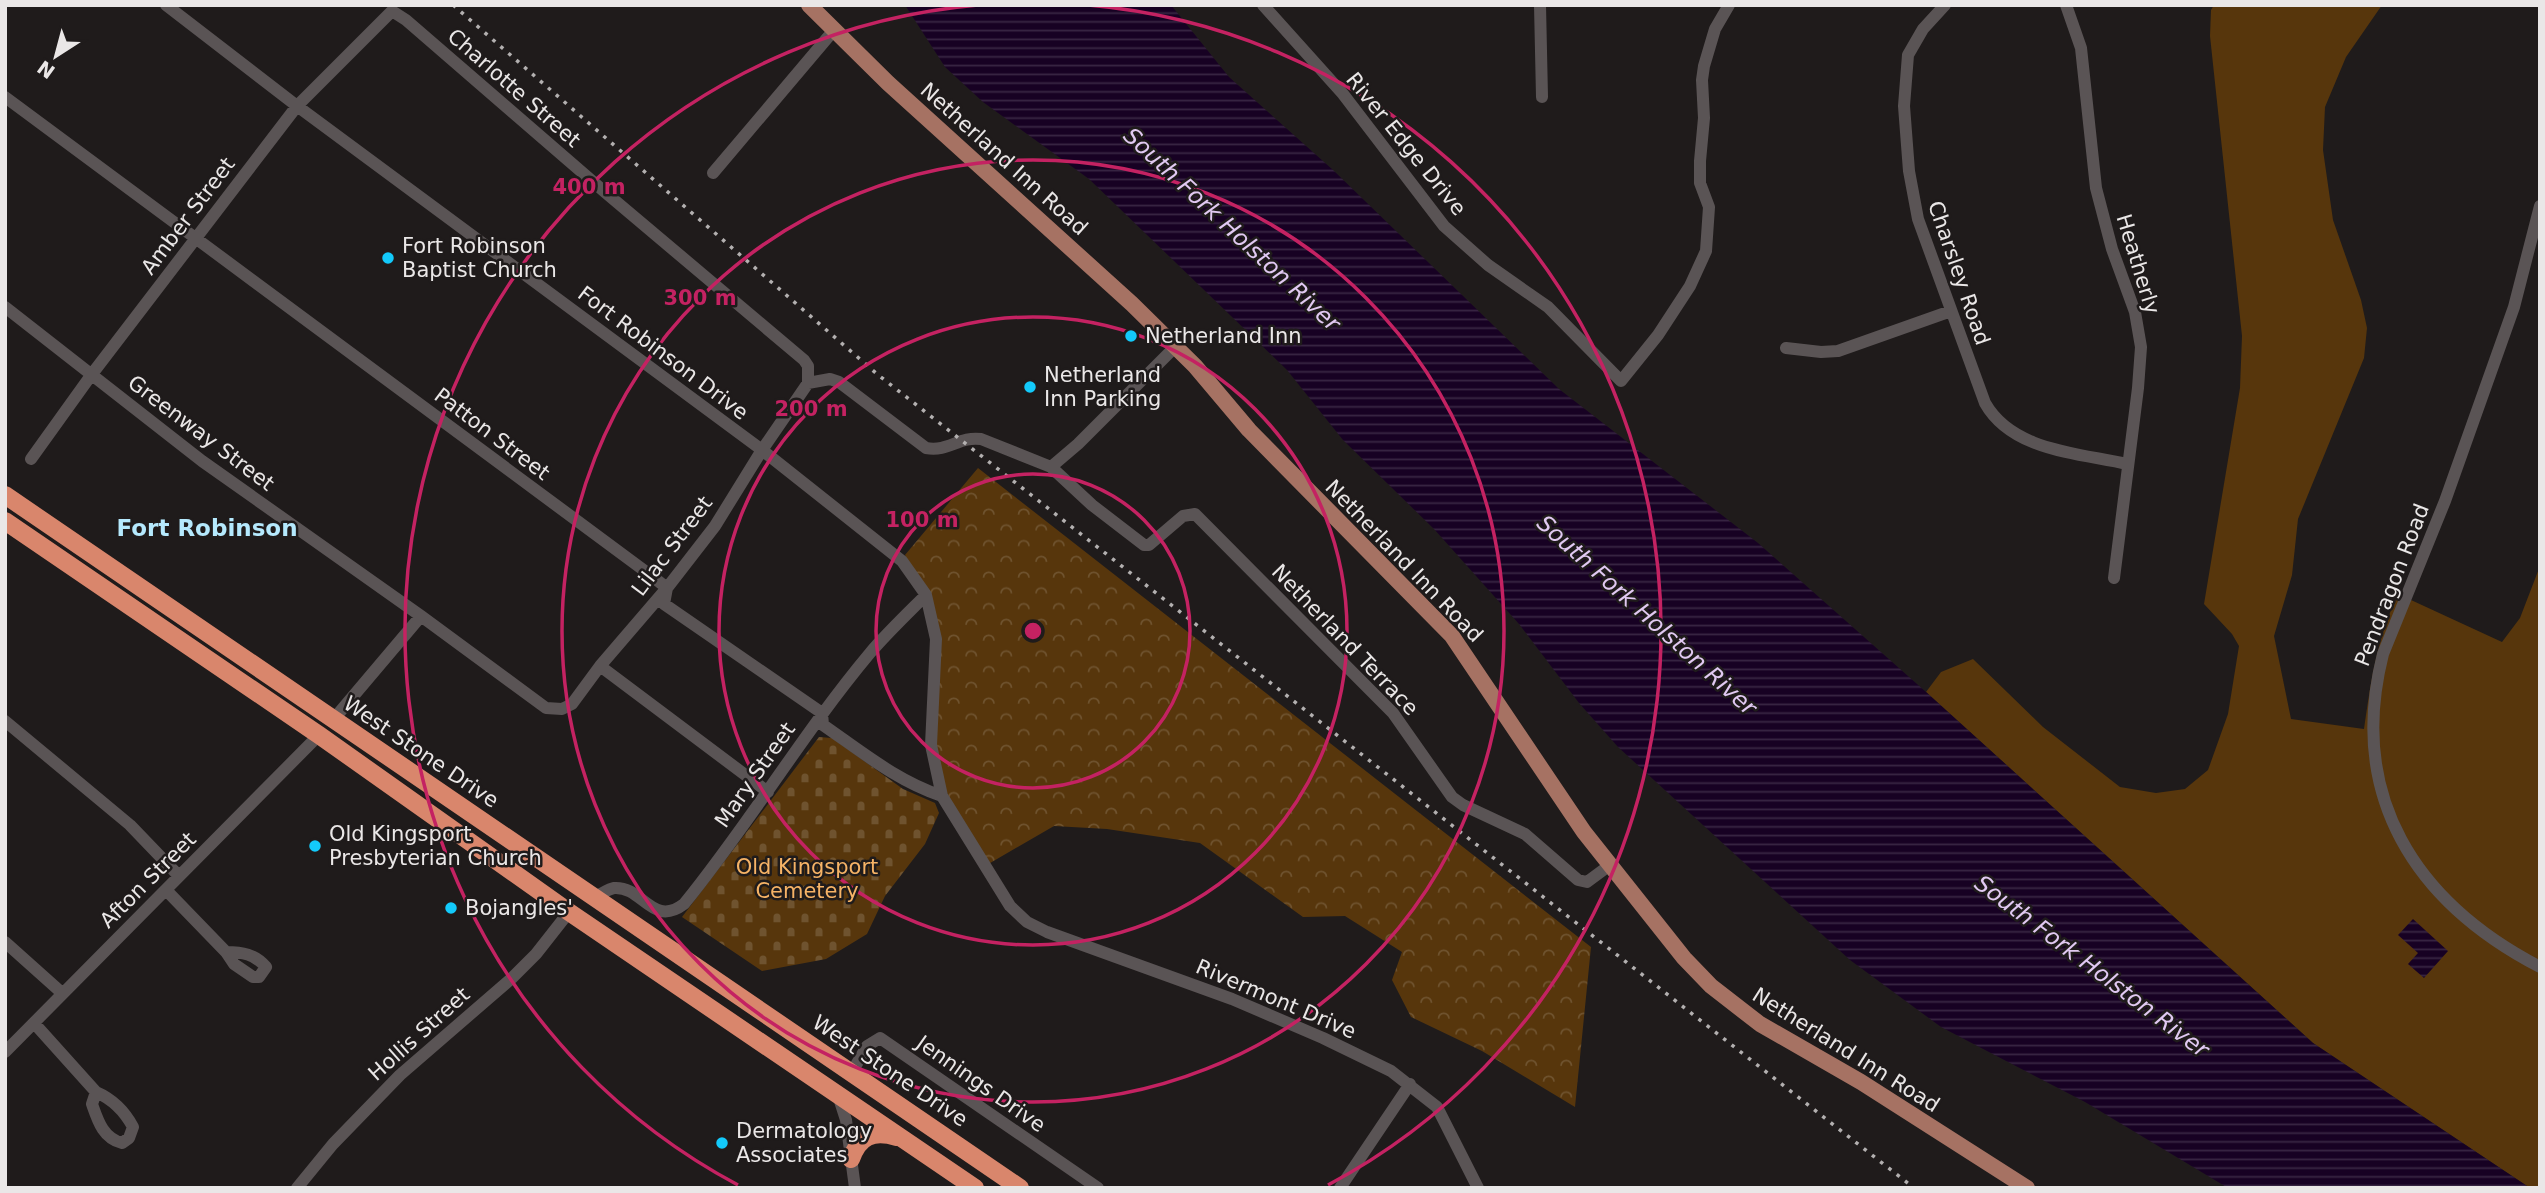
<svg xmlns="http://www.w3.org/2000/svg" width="2545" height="1193" font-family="'DejaVu Sans',sans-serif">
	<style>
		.grass { fill: #57360c }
		.forest { fill: url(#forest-crowns) }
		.cemetery { fill: url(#cemetery-stones) }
		.water { fill: url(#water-rules) }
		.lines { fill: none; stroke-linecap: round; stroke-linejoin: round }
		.minor { stroke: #5a5455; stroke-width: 12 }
		.major { stroke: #a67263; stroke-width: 16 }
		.highway { stroke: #d9866c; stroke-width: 18 }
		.rail { stroke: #b3b0b0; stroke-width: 3.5; stroke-dasharray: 3.5 7; stroke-linecap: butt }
		.ring { fill: none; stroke: #c42262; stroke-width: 3.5 }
		.poi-dot { fill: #13cafb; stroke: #1f1b1b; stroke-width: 2.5 }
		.labels { text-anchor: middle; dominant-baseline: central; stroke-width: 5; stroke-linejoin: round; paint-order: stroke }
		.street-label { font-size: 21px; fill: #eae7e7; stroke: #1f1b1b }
		.poi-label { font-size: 21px; fill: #eae7e7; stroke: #1f1b1b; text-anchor: start }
		.park-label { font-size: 21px; fill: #f6b366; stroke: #1f1b1b }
		.water-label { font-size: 23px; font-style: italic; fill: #e1c9f2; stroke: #1f1b1b }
		.neighbourhood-label { font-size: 23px; font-weight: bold; fill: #b5e9fd; stroke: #1f1b1b }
		.centre { fill: #c42262; stroke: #1f1b1b; stroke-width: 3.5 }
		.ring-label { font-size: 21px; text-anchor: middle; font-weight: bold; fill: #c42262; stroke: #1f1b1b; stroke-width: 5; stroke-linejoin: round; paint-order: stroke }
	</style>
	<defs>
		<pattern id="forest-crowns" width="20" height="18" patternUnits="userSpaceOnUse" patternTransform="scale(1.75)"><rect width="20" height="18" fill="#57360c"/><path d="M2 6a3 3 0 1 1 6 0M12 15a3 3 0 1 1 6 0" fill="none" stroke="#6f532f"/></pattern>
		<pattern id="cemetery-stones" width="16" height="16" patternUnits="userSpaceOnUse" patternTransform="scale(1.75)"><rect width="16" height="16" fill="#57360c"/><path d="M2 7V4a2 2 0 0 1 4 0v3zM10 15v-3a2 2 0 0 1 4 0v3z" fill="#6f532f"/></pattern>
		<pattern id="water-rules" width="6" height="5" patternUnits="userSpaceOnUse" patternTransform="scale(1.75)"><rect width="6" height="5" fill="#170123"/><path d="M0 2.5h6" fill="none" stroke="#392643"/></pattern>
	</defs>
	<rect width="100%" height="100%" fill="#1f1b1b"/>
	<!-- grass -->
	<path class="grass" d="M 2214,5 L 2382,5 L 2346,57 L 2325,107 L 2323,150 L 2333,220 L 2361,300 L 2367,328 L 2364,358 L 2298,519 L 2292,575 L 2274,636 L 2291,719 L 2364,729 C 2371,680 2377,639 2398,594 L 2502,642 L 2520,618 L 2540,566 L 2540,1188 L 2530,1188 L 2313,1043 L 1926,692 L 1941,672 L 1973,659 L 2043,727 L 2120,787 L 2156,793 L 2185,789 L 2208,770 L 2228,714 L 2239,646 L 2232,634 L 2204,604 L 2240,388 L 2242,336 L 2210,36 L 2211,10 Z"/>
	<!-- forest -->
	<path class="forest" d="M 978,468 L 1591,947 L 1575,1107 L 1482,1051 L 1411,1017 L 1392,980 L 1402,952 L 1345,916 L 1303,917 L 1200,843 L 1107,829 L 1054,826 L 985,866 L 935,770 L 936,639 L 926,595 L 905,555 Z"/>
	<!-- cemetery -->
	<path class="cemetery" d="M 819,737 L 832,738 L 903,789 L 935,803 L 939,813 L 925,844 L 885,896 L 867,934 L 826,959 L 762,971 L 682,917 Z"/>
	<!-- water -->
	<path class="water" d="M 905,5 L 1171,5 L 1229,77 L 1333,170 L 1559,389 L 1758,543 L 1926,692 L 2313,1043 L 2530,1188 L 2228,1188 L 2085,1102 L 1941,1027 L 1850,960 L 1618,747 L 1579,703 L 1519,624 L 1434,529 L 1343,440 L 1287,370 L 1089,179 L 983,102 L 945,67 Z
		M 2413,919 L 2448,951 L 2424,978 L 2408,964 L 2418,953 L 2398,935 Z"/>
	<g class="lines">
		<!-- minor -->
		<path class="minor" d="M 166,5 L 297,106 L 762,450 L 902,561 L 926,595 L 936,639 L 931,745 L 942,796 L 1010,906 L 1027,922 L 1047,932 L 1232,999 L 1323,1038 L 1391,1071 L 1437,1107 L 1478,1188
			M 1263,5 L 1343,94 L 1444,226 L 1488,265 L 1548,307 L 1621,381 L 1658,335 L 1690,286 L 1706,251 L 1709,207 L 1700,183 L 1700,161 L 1704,118 L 1702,80 L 1704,66 L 1715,29 L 1729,5
			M 1540,5 L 1542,97
			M 1945,5 L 1923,29 L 1908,55 L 1904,106 L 1909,171 L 1918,219 L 1985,403 C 2012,451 2078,453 2127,464
			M 2066,5 L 2081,48 L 2096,188 L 2112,249 L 2135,312 L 2141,347 L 2138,388 L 2114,578
			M 5,97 L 653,577 L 667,588 L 664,604 L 822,713 L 823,725 C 862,752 897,781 942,796
			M 713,173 L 834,30
			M 2540,206 L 2514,307 L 2445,501 L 2383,654 C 2347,796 2415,902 2540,967
			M 5,307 L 202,461 L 421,616 L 546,708 L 562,709 L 572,704 L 600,666 L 667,588 L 715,526 L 762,450 L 808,383
			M 1786,348 L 1821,352 L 1838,351 L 1951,311
			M 31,459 L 92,374 L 297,106 L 392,11 L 406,20 L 606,193 L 804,360 L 808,366 L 808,383 L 830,379 L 839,382 L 926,448 C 949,452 959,436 981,439 L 1051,467 L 1078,444 L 1175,347
			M 1051,467 L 1092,505 L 1144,545 L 1149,545 L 1183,516 L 1195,514 L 1393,713 L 1452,797 L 1463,805 L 1525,834 L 1578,880 L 1587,882 L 1610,865
			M 600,666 L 768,792
			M 333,720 L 421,616
			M 5,721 L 130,825 L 179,876
			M 166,890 L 226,952 L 234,964 L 253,977 L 259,977 L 266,967 C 255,954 242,952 226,952
			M 594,897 C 600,895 608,889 614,888 C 643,886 652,928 684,904 C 750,823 803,733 870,653 C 887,633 907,614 926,595
			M 5,942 L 62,993
			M 34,1023 L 96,1092 L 92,1104 C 98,1121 103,1138 122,1143 L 129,1138 L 133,1127 C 125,1112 112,1099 96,1092
			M 5,1052 L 319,735
			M 852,1072 L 867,1046 L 880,1038 L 1098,1188
			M 838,1095 L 846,1120 L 855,1188
			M 297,1188 L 333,1144 L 400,1075 L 512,978 L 536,954 L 569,912
			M 1340,1188 L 1410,1084"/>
		<!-- major -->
		<path class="major" d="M 809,5 L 888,83 L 1132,304 L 1195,366 L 1249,430 L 1452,636 L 1584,832 L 1684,958 L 1711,986 L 1760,1024 L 1861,1082 L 2027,1188"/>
		<!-- highway -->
		<path class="highway" d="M 5,495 L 1020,1188
			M 5,521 L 319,735 L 569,912 L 975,1188
			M 851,1159 C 859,1136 873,1130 897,1137"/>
		<!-- rail -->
		<path class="rail" d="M 453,5 L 877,374 L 1914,1188"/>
	</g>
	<!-- distance rings -->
	<g class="ring">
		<circle cx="1033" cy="631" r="157"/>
		<circle cx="1033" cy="631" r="314"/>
		<circle cx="1033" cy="631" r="471"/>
		<path d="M738 1185A628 628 0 0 1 978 5M1088 5A628 628 0 0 1 1328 1185"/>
	</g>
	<!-- markers -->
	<g class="poi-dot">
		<circle cx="388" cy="258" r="7"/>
		<circle cx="1131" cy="336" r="7"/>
		<circle cx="1030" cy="387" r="7"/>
		<circle cx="315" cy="846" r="7"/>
		<circle cx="451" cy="908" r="7"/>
		<circle cx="722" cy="1143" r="7"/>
	</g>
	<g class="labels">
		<!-- street labels -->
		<g class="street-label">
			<text transform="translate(514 88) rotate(41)">Charlotte Street</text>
			<text transform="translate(1406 144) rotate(51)">River Edge Drive</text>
			<text transform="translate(1004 159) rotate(42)">Netherland Inn Road</text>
			<text transform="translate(188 216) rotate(-53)">Amber Street</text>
			<text transform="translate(2138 264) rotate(73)">Heatherly</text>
			<text transform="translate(1959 273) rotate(71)">Charsley Road</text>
			<text transform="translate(663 353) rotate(37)">Fort Robinson Drive</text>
			<text transform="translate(201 433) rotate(37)">Greenway Street</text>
			<text transform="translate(492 434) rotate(37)">Patton Street</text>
			<text transform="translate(672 546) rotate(-53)">Lilac Street</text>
			<text transform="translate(1404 561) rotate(46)">Netherland Inn Road</text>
			<text transform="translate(2392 585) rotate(-69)">Pendragon Road</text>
			<text transform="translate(1345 640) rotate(46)">Netherland Terrace</text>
			<text transform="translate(421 752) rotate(34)">West Stone Drive</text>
			<text transform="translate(755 775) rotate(-55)">Mary Street</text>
			<text transform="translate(148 880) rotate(-45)">Afton Street</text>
			<text transform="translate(1276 999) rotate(23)">Rivermont Drive</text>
			<text transform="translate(419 1034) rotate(-42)">Hollis Street</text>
			<text transform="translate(1846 1050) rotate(32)">Netherland Inn Road</text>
			<text transform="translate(890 1071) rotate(34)">West Stone Drive</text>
			<text transform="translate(981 1084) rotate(35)">Jennings Drive</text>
		</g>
		<!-- poi labels -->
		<g class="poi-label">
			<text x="402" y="246">Fort Robinson<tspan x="402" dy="24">Baptist Church</tspan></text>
			<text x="1145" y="336">Netherland Inn</text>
			<text x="1044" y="375">Netherland<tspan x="1044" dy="24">Inn Parking</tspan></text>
			<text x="329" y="834">Old Kingsport<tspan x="329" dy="24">Presbyterian Church</tspan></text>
			<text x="465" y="908">Bojangles'</text>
			<text x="736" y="1131">Dermatology<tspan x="736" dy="24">Associates</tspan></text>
		</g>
		<!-- park labels -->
		<g class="park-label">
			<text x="807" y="867">Old Kingsport<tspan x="807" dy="24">Cemetery</tspan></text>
		</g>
		<!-- water labels -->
		<g class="water-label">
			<text transform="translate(1232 229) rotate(43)">South Fork Holston River</text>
			<text transform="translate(1647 615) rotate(42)">South Fork Holston River</text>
			<text transform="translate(2092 966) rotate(37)">South Fork Holston River</text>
		</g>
		<!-- neighbourhood labels -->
		<g class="neighbourhood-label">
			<text x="207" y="528">Fort Robinson</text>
		</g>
	</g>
	<circle cx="1033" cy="631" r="10" class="centre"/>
	<g class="ring-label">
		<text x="589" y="194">400 m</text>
		<text x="700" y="305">300 m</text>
		<text x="811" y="416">200 m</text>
		<text x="922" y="527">100 m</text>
	</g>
	<!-- border -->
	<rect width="2545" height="1193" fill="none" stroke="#eae7e7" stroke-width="14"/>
	<!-- north arrow -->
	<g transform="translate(56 56) rotate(216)" stroke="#1f1b1b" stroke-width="5" paint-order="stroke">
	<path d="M0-5L12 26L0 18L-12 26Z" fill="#eae7e7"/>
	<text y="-10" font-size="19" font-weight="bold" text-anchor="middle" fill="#eae7e7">N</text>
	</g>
</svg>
